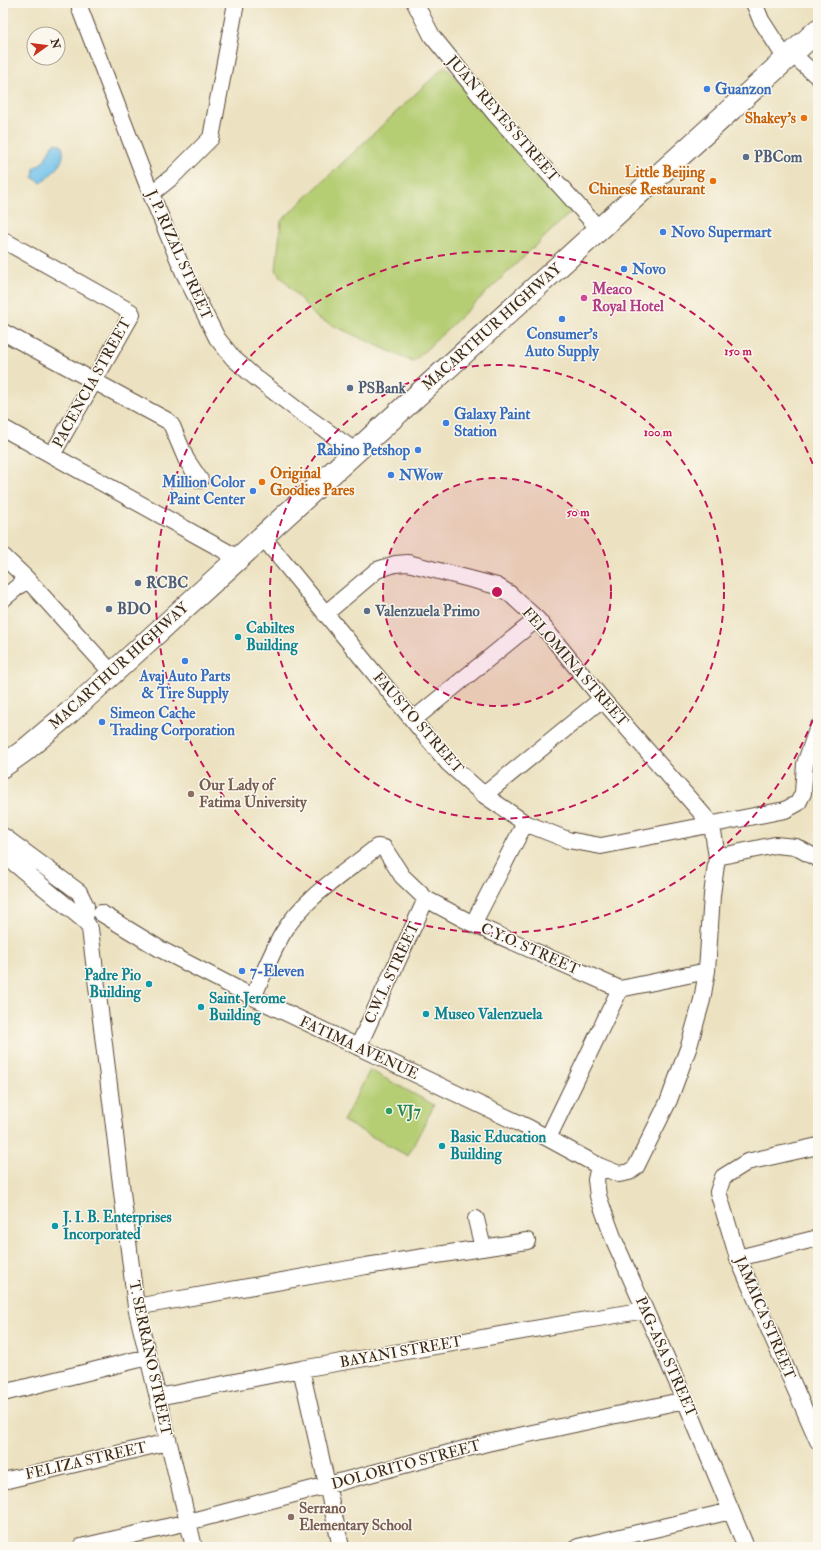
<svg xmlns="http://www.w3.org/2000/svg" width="821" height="1550" font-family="'IM FELL Double Pica',serif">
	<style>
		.green { fill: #b5cd73; stroke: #787c48 }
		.water { fill: #70c1eb; stroke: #567684 }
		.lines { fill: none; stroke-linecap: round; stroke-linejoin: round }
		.minor-casing { stroke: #564636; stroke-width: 18 }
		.highway-casing { stroke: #564636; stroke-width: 24 }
		.minor { stroke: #fff; stroke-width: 16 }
		.highway { stroke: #fff; stroke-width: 22 }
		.ring { fill: none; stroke: #c2185b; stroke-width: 2; stroke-dasharray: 7 5 }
		.shop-dot { fill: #3f7fe0; stroke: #fbf7ec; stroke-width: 1.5 }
		.food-dot { fill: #e8710a; stroke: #fbf7ec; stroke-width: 1.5 }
		.service-dot { fill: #5c6f8a; stroke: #fbf7ec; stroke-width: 1.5 }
		.hotel-dot { fill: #d1479c; stroke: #fbf7ec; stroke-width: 1.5 }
		.culture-dot { fill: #0f9aa8; stroke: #fbf7ec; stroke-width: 1.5 }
		.education-dot { fill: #8d6e63; stroke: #fbf7ec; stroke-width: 1.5 }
		.leisure-dot { fill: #2e9e5b; stroke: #fbf7ec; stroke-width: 1.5 }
		.labels { text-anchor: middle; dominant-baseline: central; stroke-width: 3; stroke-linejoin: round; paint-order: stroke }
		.shop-label { font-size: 15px; font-weight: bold; fill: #366cbe; stroke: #fbf7ec; text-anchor: start }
		.food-label { font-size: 15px; font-weight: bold; fill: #c56008; stroke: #fbf7ec; text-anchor: end }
		.street-label { font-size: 15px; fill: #3b2a1e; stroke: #fbf7ec }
		.service-label { font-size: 15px; font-weight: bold; fill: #4e5e75; stroke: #fbf7ec; text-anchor: start }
		.hotel-label { font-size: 15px; font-weight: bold; fill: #b23c85; stroke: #fbf7ec; text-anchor: start }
		.culture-label { font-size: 15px; font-weight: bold; fill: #0d838f; stroke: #fbf7ec; text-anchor: start }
		.education-label { font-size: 15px; font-weight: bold; fill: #785e54; stroke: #fbf7ec; text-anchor: start }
		.leisure-label { font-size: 15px; font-weight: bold; fill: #27864d; stroke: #fbf7ec; text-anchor: start }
		.centre { fill: #c2185b; stroke: #fbf7ec; stroke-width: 2 }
		.ring-label { font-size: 12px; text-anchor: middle; font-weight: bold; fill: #c2185b; stroke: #fbf7ec; stroke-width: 3; stroke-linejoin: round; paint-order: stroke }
	</style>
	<rect width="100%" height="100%" fill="#fbf7ec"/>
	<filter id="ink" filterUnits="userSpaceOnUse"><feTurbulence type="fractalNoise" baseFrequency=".025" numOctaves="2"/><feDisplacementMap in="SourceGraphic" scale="8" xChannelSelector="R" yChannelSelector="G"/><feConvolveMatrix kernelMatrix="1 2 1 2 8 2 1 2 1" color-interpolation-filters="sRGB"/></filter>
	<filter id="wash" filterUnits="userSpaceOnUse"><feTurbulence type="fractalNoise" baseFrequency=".012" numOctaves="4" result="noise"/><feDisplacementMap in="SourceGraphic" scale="16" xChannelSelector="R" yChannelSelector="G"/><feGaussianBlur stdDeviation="0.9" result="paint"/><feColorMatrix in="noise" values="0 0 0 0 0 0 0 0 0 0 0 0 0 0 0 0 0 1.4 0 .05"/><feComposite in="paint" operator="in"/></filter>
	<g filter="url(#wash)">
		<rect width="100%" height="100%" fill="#ece2c1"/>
		<!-- green -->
		<path class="green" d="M 445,66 L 573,210 L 413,362 L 317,318 L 276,271 L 281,221 Z
			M 370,1070 L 434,1105 L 408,1156 L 343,1121 Z"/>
		<!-- water -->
		<path class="water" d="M 56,143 L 62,146 C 68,162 52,173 42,183 L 33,178 L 34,168 L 44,161 L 52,145 Z"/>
	</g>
	<g filter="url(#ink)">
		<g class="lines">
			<!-- minor casing -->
			<g class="minor-casing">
				<path id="minor" d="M 80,3 L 80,9 L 151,194 L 184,273 L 217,338 L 233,358 L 251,374 L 300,412 L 355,451
					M 415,3 L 432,36 L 496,115 L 599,229
					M 754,3 L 761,20 L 786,59
					M 792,54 L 818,77
					M 151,194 L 172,177 L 211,138 L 236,3
					M 3,240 L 131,312 L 132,314 L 52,455
					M 3,332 L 168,421 L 172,426 L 186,459 L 200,480
					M 3,428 L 238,558
					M 262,536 L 448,763 L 484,795 L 525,823 L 568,840 L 601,846 L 785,810 L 798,803 L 803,793 L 805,764 L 818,727
					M 3,556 L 27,579 L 112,673
					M 3,599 L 27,579
					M 413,720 L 537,619
					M 484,795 L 602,699
					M 3,836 L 79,892 L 86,906 L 85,921
					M 3,854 L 85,921 L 90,929 L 136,1307 L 194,1547
					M 717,857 L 775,845 L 796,847 L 818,859
					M 101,913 L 160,949 L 253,997 L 529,1128 L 599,1166 L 619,1174 L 629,1172 L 636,1167 L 669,1100 L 689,1046 L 702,1000 L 707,971 L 712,895 L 717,857 L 712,825 L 602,699 L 537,619 L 510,594 L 497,586 L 408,563 L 395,564 L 377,570 L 325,614
					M 473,924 L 525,823
					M 253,997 C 263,976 271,953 283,933 C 304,897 345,873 377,847 L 384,848 L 402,876 L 426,899 L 473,924 L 620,989 L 707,971
					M 358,1047 L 426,899
					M 548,1138 L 620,989
					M 818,1146 L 747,1162 L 723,1177 L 718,1192 L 738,1258 L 818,1441
					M 599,1166 L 596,1180 L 598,1196 L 614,1240 L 685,1400 L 746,1547
					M 476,1219 L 483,1248
					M 738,1258 L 818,1238
					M 136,1307 L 366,1266 L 527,1241
					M 301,1369 L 341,1547
					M 3,1393 L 148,1357
					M 158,1397 L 301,1369 L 645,1310
					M 3,1481 L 168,1442
					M 81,1547 L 188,1522 L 487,1443 L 685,1400
					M 578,1547 L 731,1511"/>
			</g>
			<!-- highway casing -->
			<g class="highway-casing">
				<path id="highway" d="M 3,766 L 24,751 L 69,713 L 818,30"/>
			</g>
			<!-- minor -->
			<use href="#minor" class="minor"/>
			<!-- highway -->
			<use href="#highway" class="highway"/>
		</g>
	</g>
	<!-- distance rings -->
	<circle cx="497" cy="592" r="114" fill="#c2185b" fill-opacity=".12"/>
	<g class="ring">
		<circle cx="497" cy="592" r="114"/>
		<circle cx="497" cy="592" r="227"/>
		<path d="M817 709A341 341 0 1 1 817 475"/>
	</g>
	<!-- markers -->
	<g class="shop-dot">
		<circle cx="707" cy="89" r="4"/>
		<circle cx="663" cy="232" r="4"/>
		<circle cx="624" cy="269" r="4"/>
		<circle cx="562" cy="319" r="4"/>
		<circle cx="446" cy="423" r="4"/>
		<circle cx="418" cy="450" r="4"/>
		<circle cx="391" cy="475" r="4"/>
		<circle cx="253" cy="491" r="4"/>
		<circle cx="185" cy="661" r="4"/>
		<circle cx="102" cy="722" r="4"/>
		<circle cx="242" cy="971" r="4"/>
	</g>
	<g class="food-dot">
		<circle cx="804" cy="118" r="4"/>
		<circle cx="713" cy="181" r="4"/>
		<circle cx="262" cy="482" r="4"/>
	</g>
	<g class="service-dot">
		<circle cx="746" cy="157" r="4"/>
		<circle cx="350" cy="388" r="4"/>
		<circle cx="138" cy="583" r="4"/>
		<circle cx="109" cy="609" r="4"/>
		<circle cx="367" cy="611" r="4"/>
	</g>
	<circle class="hotel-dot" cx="584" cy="298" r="4"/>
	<g class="culture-dot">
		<circle cx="238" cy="637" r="4"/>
		<circle cx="149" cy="984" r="4"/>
		<circle cx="201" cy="1007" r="4"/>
		<circle cx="426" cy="1014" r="4"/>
		<circle cx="442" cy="1146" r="4"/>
		<circle cx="55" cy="1226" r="4"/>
	</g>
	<g class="education-dot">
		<circle cx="191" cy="794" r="4"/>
		<circle cx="291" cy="1517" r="4"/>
	</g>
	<circle class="leisure-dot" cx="389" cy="1111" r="4"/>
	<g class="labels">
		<!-- shop labels -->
		<g class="shop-label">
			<text x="715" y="89">Guanzon</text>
			<text x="671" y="232">Novo Supermart</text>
			<text x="632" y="269">Novo</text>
			<text x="562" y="334" text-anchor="middle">Consumer's<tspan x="562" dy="17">Auto Supply</tspan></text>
			<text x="454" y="414">Galaxy Paint<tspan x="454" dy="17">Station</tspan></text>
			<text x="410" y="450" text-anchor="end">Rabino Petshop</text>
			<text x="399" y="475">NWow</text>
			<text x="245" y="482" text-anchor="end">Million Color<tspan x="245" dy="17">Paint Center</tspan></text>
			<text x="185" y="676" text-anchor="middle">Avaj Auto Parts<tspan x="185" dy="17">&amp; Tire Supply</tspan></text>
			<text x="110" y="713">Simeon Cache<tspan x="110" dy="17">Trading Corporation</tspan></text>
			<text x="250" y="971">7-Eleven</text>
		</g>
		<!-- food labels -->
		<g class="food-label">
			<text x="796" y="118">Shakey's</text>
			<text x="705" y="172">Little Beijing<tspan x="705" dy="17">Chinese Restaurant</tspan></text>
			<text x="270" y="473" text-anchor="start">Original<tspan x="270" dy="17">Goodies Pares</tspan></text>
		</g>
		<!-- street labels -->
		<g class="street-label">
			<text transform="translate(503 119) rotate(49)">JUAN REYES STREET</text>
			<text transform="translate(179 255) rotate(66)">J. P. RIZAL STREET</text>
			<text transform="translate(492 327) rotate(-42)">MACARTHUR HIGHWAY</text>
			<text transform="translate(92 383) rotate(-61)">PACENCIA STREET</text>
			<text transform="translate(119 666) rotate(-42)">MACARTHUR HIGHWAY</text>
			<text transform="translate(575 667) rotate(49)">FELOMINA STREET</text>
			<text transform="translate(418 723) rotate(49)">FAUSTO STREET</text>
			<text transform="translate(530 949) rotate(24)">C.Y.O. STREET</text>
			<text transform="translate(392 973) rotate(-65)">C.W.L. STREET</text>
			<text transform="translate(359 1048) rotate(25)">FATIMA AVENUE</text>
			<text transform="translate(765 1318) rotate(67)">JAMAICA STREET</text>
			<text transform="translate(401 1352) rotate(-10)">BAYANI STREET</text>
			<text transform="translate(666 1357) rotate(66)">PAG-ASA STREET</text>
			<text transform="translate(150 1358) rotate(78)">T. SERRANO STREET</text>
			<text transform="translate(86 1461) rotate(-13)">FELIZA STREET</text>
			<text transform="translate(406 1465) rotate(-15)">DOLORITO STREET</text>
		</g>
		<!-- service labels -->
		<g class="service-label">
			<text x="754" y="157">PBCom</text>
			<text x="358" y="388">PSBank</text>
			<text x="146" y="583">RCBC</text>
			<text x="117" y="609">BDO</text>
			<text x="375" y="611">Valenzuela Primo</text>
		</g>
		<!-- hotel labels -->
		<g class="hotel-label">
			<text x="592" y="289">Meaco<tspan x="592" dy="17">Royal Hotel</tspan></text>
		</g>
		<!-- culture labels -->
		<g class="culture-label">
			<text x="246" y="628">Cabiltes<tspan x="246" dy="17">Building</tspan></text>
			<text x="141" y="975" text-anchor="end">Padre Pio<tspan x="141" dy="17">Building</tspan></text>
			<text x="209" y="998">Saint Jerome<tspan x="209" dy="17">Building</tspan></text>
			<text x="434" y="1014">Museo Valenzuela</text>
			<text x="450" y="1137">Basic Education<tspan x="450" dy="17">Building</tspan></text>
			<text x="63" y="1217">J. I. B. Enterprises<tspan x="63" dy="17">Incorporated</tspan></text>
		</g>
		<!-- education labels -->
		<g class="education-label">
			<text x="199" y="785">Our Lady of<tspan x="199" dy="17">Fatima University</tspan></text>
			<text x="299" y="1508">Serrano<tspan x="299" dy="17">Elementary School</tspan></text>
		</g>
		<!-- leisure labels -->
		<g class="leisure-label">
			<text x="397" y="1111">VJ7</text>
		</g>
	</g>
	<circle cx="497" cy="592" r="6" class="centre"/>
	<g class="ring-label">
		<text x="738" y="355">150 m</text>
		<text x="658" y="436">100 m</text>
		<text x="578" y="516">50 m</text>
	</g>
	<!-- margin -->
	<rect width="821" height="1550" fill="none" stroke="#fbf7ec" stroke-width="16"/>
	<!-- north arrow -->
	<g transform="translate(46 46) rotate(76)"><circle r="19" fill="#fbf7ec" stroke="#aea59a"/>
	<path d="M0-3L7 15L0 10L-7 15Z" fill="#c8321e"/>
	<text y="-6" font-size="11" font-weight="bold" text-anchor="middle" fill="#3b2a1e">N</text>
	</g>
</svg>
